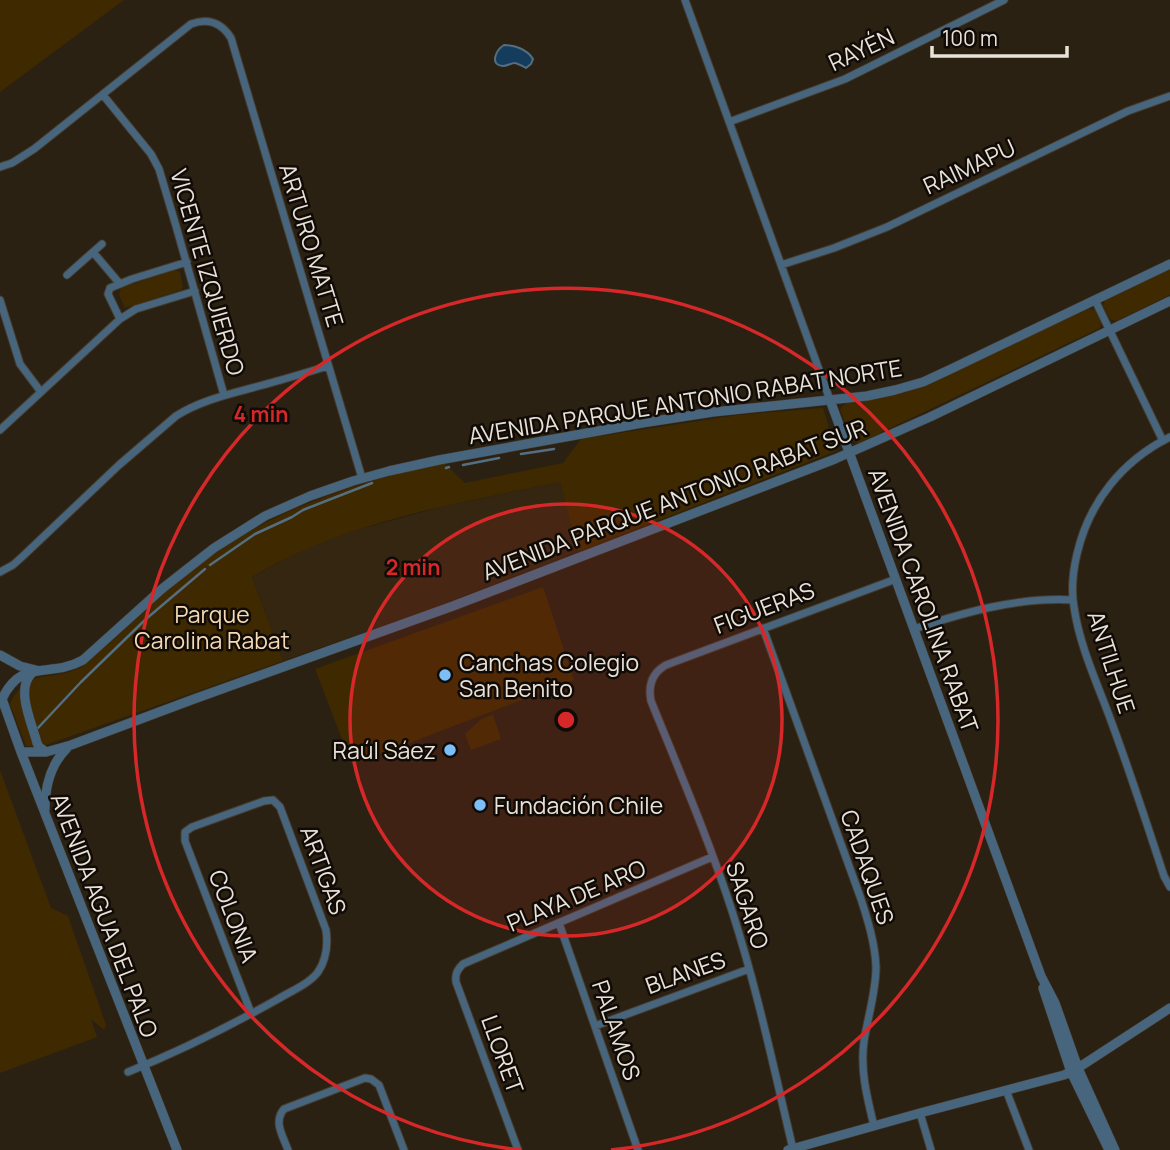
<svg xmlns="http://www.w3.org/2000/svg" width="1170" height="1150" font-family="Manrope,sans-serif">
	<style>
		.built { fill: #342610 }
		.green { fill: #3f2901 }
		.water { fill: #143d5d; stroke: #546e82; stroke-width: 2 }
		.lines { fill: none; stroke-linecap: round; stroke-linejoin: round }
		.stream { stroke: #546e82; stroke-width: 2.5 }
		.minor-casing { stroke: #463c2e; stroke-width: 9 }
		.tertiary-casing { stroke: #463c2e; stroke-width: 10 }
		.minor { stroke: #48657e; stroke-width: 7 }
		.tertiary { stroke: #48657e; stroke-width: 9 }
		.ring { fill: none; stroke: #d62828; stroke-width: 3.5 }
		.poi-dot { fill: #7bbef8; stroke: #100b06; stroke-width: 2.5 }
		.labels { text-anchor: middle; dominant-baseline: central; stroke-width: 5; stroke-linejoin: round; paint-order: stroke }
		.street-label { font-size: 23px; fill: #e9e2d9; stroke: #100b06 }
		.park-label { font-size: 23px; fill: #f5dab3; stroke: #100b06 }
		.poi-label { font-size: 23px; fill: #e9e2d9; stroke: #100b06; text-anchor: start }
		.centre { fill: #d62828; stroke: #100b06; stroke-width: 3.5 }
		.ring-label { font-size: 21px; text-anchor: middle; font-weight: bold; fill: #d62828; stroke: #100b06; stroke-width: 5; stroke-linejoin: round; paint-order: stroke }
	</style>
	<rect width="100%" height="100%" fill="#2b2112"/>
	<!-- built -->
	<path class="built" d="M 560,482 L 578,552 L 432,608 L 283,661 L 252,577 L 298,552 L 321,542 L 357,530 L 445,506 Z"/>
	<!-- green -->
	<path class="green" d="M 0,0 L 124,0 L 0,92 Z
		M 1170,269 L 1170,295 L 1116,321 L 1110,319 L 1103,305 L 1106,299 Z
		M 175,270 L 180,272 L 183,287 L 181,290 L 125,308 L 119,295 L 121,288 Z
		M 1087,308 L 1095,310 L 1101,323 L 1100,328 L 859,443 L 852,441 L 840,409 L 846,403 L 881,398 L 908,391 L 935,381 Z
		M 823,408 L 836,451 L 578,552 L 560,482 C 455,504 345,521 252,577 L 283,661 L 40,747 L 26,746 L 10,704 C 28,666 49,683 81,667 C 121,636 155,599 195,568 C 267,511 355,482 444,463 L 465,483 L 563,463 L 581,439 L 738,415 Z
		M 543,587 L 574,680 L 352,765 L 315,669 Z
		M 493,715 L 501,739 L 471,750 L 465,734 L 481,719 Z
		M 0,770 L 51,908 L 68,916 L 106,1025 L 104,1030 L 91,1019 L 97,1037 L 0,1073 Z"/>
	<!-- water -->
	<path class="water" d="M 504,45 C 514,45 527,49 533,59 L 531,64 L 526,68 C 525,67 516,63 515,63 C 511,63 507,66 503,66 C 489,65 496,50 504,45 Z"/>
	<g class="lines">
		<!-- stream -->
		<path class="stream" d="M 521,454 L 554,449
			M 463,465 L 499,458
			M 446,468 L 449,467
			M 210,565 L 255,534 L 292,517 L 303,510 L 372,483
			M 37,729 L 81,682 L 146,619 L 205,569"/>
		<!-- minor casing -->
		<g class="minor-casing">
			<path id="minor" d="M 685,0 L 830,400
				M 103,95 L 151,154 L 159,169 L 176,226 L 224,395
				M 729,122 L 845,79 L 1004,0
				M 0,167 L 12,163 L 34,149 L 191,24 C 208,18 221,22 231,38 L 362,478
				M 93,252 L 120,284
				M 781,265 L 834,248 L 887,227 L 1128,111 L 1170,96
				M 67,275 L 102,244
				M 0,300 L 20,364 L 41,392
				M 1095,300 L 1163,441
				M 120,319 L 108,294 L 110,288 L 132,279 L 187,262
				M 0,430 L 120,319 L 136,309 L 195,291
				M 1170,437 C 1122,461 1089,502 1077,554 C 1073,571 1071,590 1074,607 C 1080,649 1100,689 1114,729 C 1132,778 1148,827 1164,876 L 1170,887
				M 0,572 L 13,565 L 23,556 L 119,465 L 176,416 C 201,400 230,394 259,386 C 282,380 305,373 328,366
				M 763,628 L 861,899 C 868,921 875,943 876,967 C 876,992 868,1016 864,1041 C 860,1071 867,1097 874,1126
				M 914,629 C 965,612 1018,597 1073,600
				M 559,923 L 638,1150
				M 595,1026 L 749,969
				M 128,1072 C 180,1051 230,1026 278,999 C 291,991 309,984 318,972 C 326,960 328,944 326,930 L 280,807 L 273,800 L 264,801 L 192,827 L 185,832 L 185,841 L 251,1013
				M 1006,1090 L 1029,1150
				M 920,1113 L 931,1150
				M 793,1149 C 774,1069 757,988 732,911 C 709,840 679,770 651,701 C 648,686 652,673 666,665 L 896,579
				M 288,1150 C 283,1136 273,1122 284,1109 L 365,1078 L 371,1079 L 379,1085 L 404,1150
				M 518,1150 L 456,982 C 455,974 457,970 463,964 L 712,857"/>
		</g>
		<!-- tertiary casing -->
		<g class="tertiary-casing">
			<path id="tertiary" d="M 830,400 L 1041,976 L 1055,1003 L 1078,1068 L 1115,1150
				M 0,655 L 20,666 L 36,670
				M 32,673 C 15,689 32,723 37,743 L 39,747 L 46,752
				M 21,752 L 46,752 L 71,745 L 194,699 L 453,606 L 835,459 L 930,417 L 1170,301
				M 45,809 C 45,786 50,765 67,748
				M 1043,988 L 1071,1072 L 1109,1150
				M 177,1150 L 21,752 L 2,699 C 22,657 49,679 83,660 L 163,588 L 214,548 L 265,516 L 310,496 L 353,481 L 389,471 L 439,460 L 642,423 L 713,412 L 867,396 L 895,390 L 923,382 L 951,369 L 1170,264
				M 788,1150 L 920,1113 L 1064,1075 L 1078,1068 L 1170,1008"/>
		</g>
		<!-- minor -->
		<use href="#minor" class="minor"/>
		<!-- tertiary -->
		<use href="#tertiary" class="tertiary"/>
	</g>
	<!-- distance rings -->
	<circle cx="566" cy="720" r="216" fill="#d62828" fill-opacity=".12"/>
	<g class="ring">
		<circle cx="566" cy="720" r="216"/>
		<path d="M521 1150A432 432 0 1 1 611 1150"/>
	</g>
	<!-- markers -->
	<g class="poi-dot">
		<circle cx="445" cy="675" r="7"/>
		<circle cx="450" cy="750" r="7"/>
		<circle cx="480" cy="805" r="7"/>
	</g>
	<g class="labels">
		<!-- street labels -->
		<g class="street-label">
			<text transform="translate(861 49) rotate(-25)">RAYÉN</text>
			<text transform="translate(969 166) rotate(-25)">RAIMAPU</text>
			<text transform="translate(312 245) rotate(73)">ARTURO MATTE</text>
			<text transform="translate(208 272) rotate(74)">VICENTE IZQUIERDO</text>
			<text transform="translate(685 401) rotate(-9)">AVENIDA PARQUE ANTONIO RABAT NORTE</text>
			<text transform="translate(674 499) rotate(-21)">AVENIDA PARQUE ANTONIO RABAT SUR</text>
			<text transform="translate(924 600) rotate(70)">AVENIDA CAROLINA RABAT</text>
			<text transform="translate(764 607) rotate(-21)">FIGUERAS</text>
			<text transform="translate(1112 662) rotate(72)">ANTILHUE</text>
			<text transform="translate(868 867) rotate(71)">CADAQUES</text>
			<text transform="translate(324 870) rotate(70)">ARTIGAS</text>
			<text transform="translate(576 895) rotate(-23)">PLAYA DE ARO</text>
			<text transform="translate(748 905) rotate(72)">SAGARO</text>
			<text transform="translate(105 915) rotate(69)">AVENIDA AGUA DEL PALO</text>
			<text transform="translate(234 916) rotate(69)">COLONIA</text>
			<text transform="translate(685 972) rotate(-20)">BLANES</text>
			<text transform="translate(617 1030) rotate(71)">PALAMOS</text>
			<text transform="translate(503 1054) rotate(70)">LLORET</text>
		</g>
		<!-- park labels -->
		<g class="park-label">
			<text x="212" y="614">Parque<tspan x="212" dy="26">Carolina Rabat</tspan></text>
		</g>
		<!-- poi labels -->
		<g class="poi-label">
			<text x="459" y="662">Canchas Colegio<tspan x="459" dy="26">San Benito</tspan></text>
			<text x="436" y="750" text-anchor="end">Raúl Sáez</text>
			<text x="494" y="805">Fundación Chile</text>
		</g>
	</g>
	<circle cx="566" cy="720" r="10" class="centre"/>
	<g class="ring-label">
		<text x="261" y="422">4 min</text>
		<text x="413" y="575">2 min</text>
	</g>
	<!-- scale -->
	<path d="M932 46v10h135v-10" fill="none" stroke="#e9e2d9" stroke-width="3.5"/>
	<text x="942" y="46" font-size="21" fill="#e9e2d9" stroke="#100b06" stroke-width="5" paint-order="stroke">100 m</text>
</svg>
